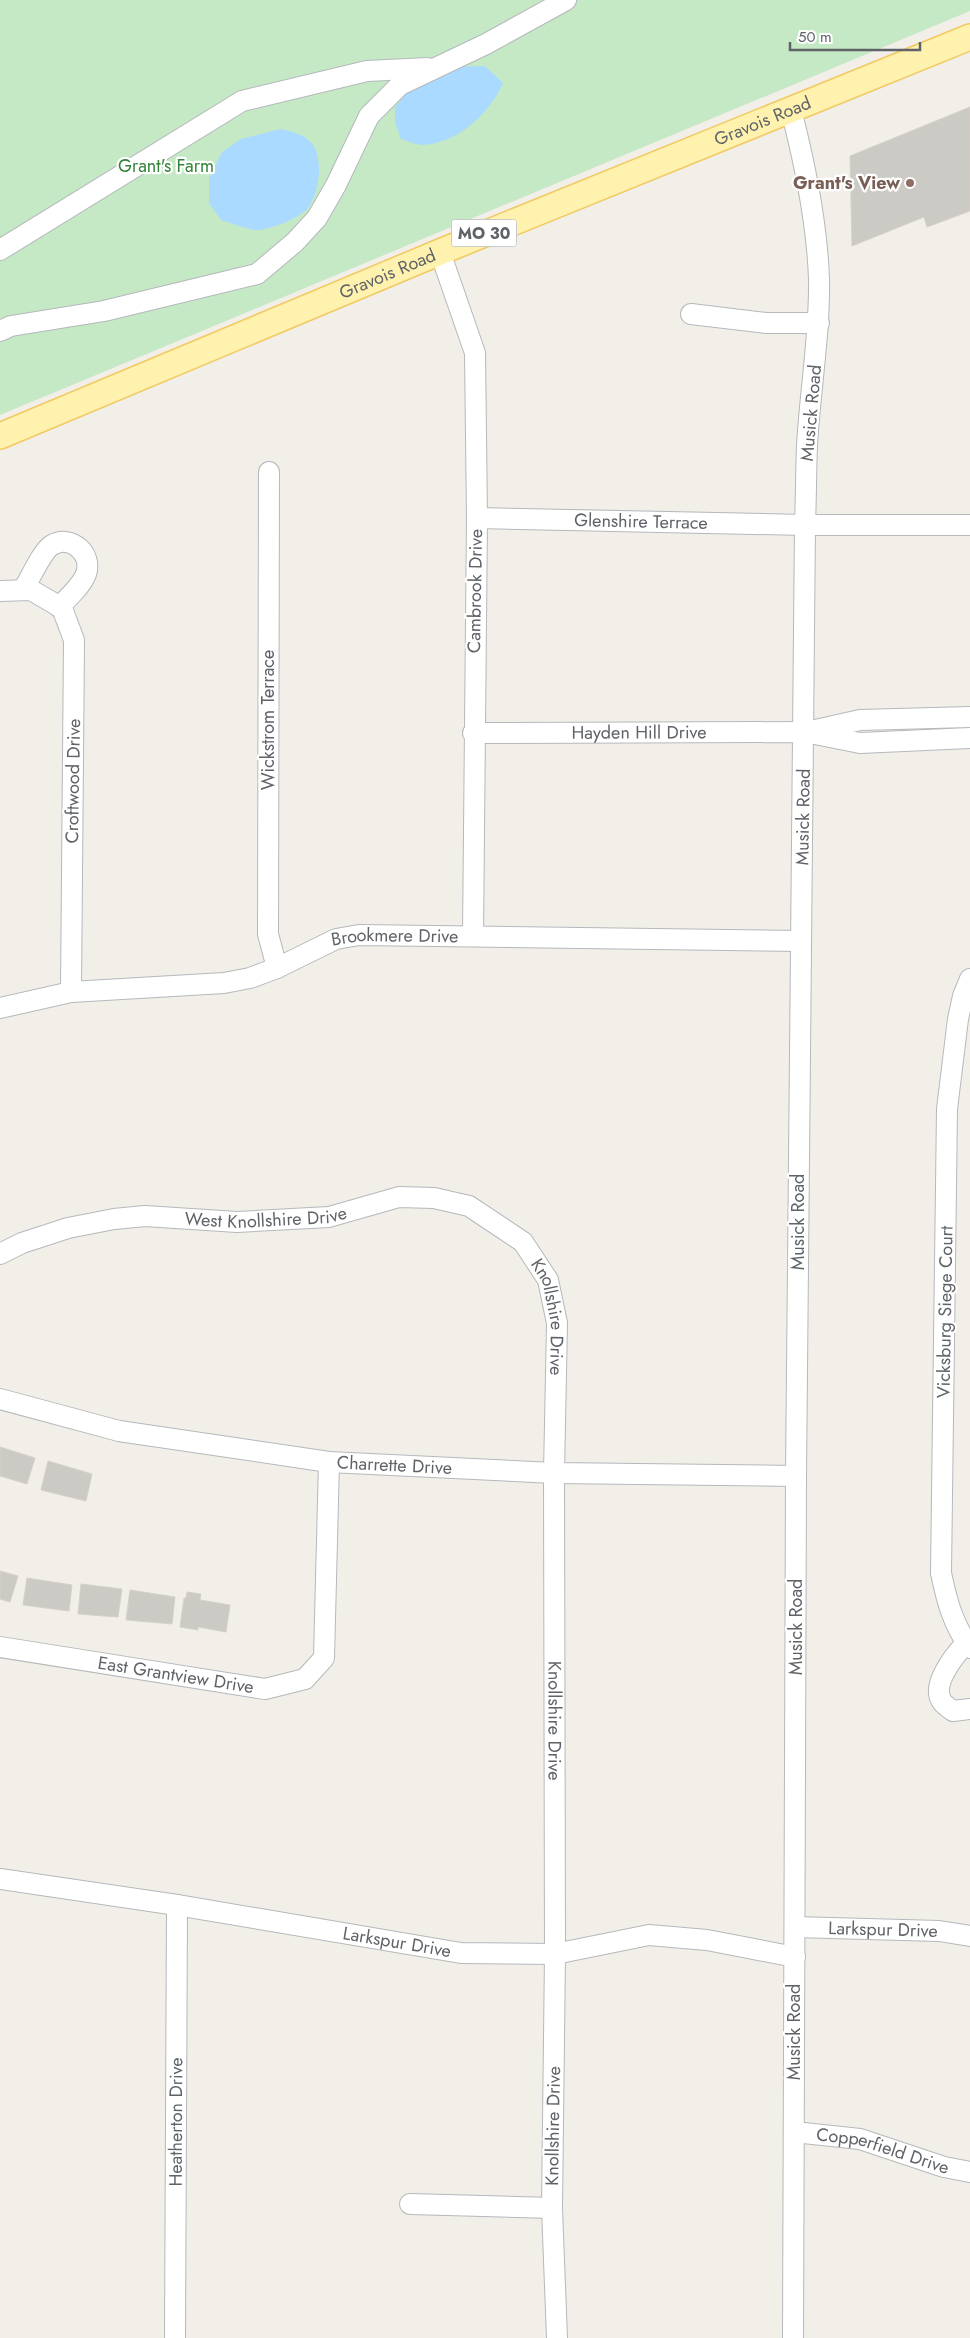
<svg xmlns="http://www.w3.org/2000/svg" width="970" height="2338" font-family="Jost,sans-serif">
	<style>
		.green { fill: #c5e8c5 }
		.water { fill: #aadaff }
		.building { fill: #cccac5; stroke: #d6d1c6 }
		.lines { fill: none; stroke-linecap: round; stroke-linejoin: round }
		.minor-casing { stroke: #b5b8bc; stroke-width: 22 }
		.major-casing { stroke: #f2c960; stroke-width: 28 }
		.minor { stroke: #fff; stroke-width: 20 }
		.major { stroke: #fff2af; stroke-width: 25 }
		.education-dot { fill: #8d6e63; stroke: #fff; stroke-width: 2 }
		.labels { text-anchor: middle; dominant-baseline: central; stroke-width: 4.5; stroke-linejoin: round; paint-order: stroke }
		.shield { fill: #fff; stroke: #8f9295; stroke-width: 1 }
		.shield-label { font-size: 16px; font-weight: bold; fill: #5f6368 }
		.street-label { font-size: 18px; fill: #5f6368; stroke: #fff }
		.park-label { font-size: 18px; fill: #348238; stroke: #fff }
		.education-label { font-size: 18px; font-weight: bold; fill: #785e54; stroke: #fff; text-anchor: end }
	</style>
	<rect width="100%" height="100%" fill="#f1efe8"/>
	<!-- green -->
	<path class="green" d="M 0,0 L 970,0 L 970,11 L 0,415 Z"/>
	<!-- water -->
	<path class="water" d="M 485,66 L 503,83 C 490,113 458,143 423,145 C 417,145 407,141 401,139 L 395,122 L 395,107 L 410,89 L 452,67 Z
		M 280,129 C 307,134 319,142 319,170 C 319,182 315,197 309,207 C 301,218 268,231 254,230 C 243,228 231,223 221,220 L 209,203 L 209,178 L 222,152 L 241,139 Z"/>
	<!-- building -->
	<path class="building" d="M 970,107 L 970,211 L 927,227 L 924,217 L 852,246 L 850,156 Z
		M 0,1447 L 35,1458 L 27,1484 L 0,1476 Z
		M 48,1461 L 92,1474 L 86,1501 L 41,1490 Z
		M 0,1571 L 18,1576 L 10,1602 L 0,1599 Z
		M 27,1578 L 72,1585 L 69,1611 L 23,1605 Z
		M 81,1584 L 122,1589 L 118,1617 L 78,1614 Z
		M 130,1590 L 175,1597 L 172,1624 L 126,1620 Z
		M 187,1592 L 201,1594 L 200,1600 L 230,1605 L 226,1632 L 198,1627 L 198,1630 L 180,1627 L 184,1598 L 186,1598 Z"/>
	<g class="lines">
		<!-- minor casing -->
		<g class="minor-casing">
			<g id="minor">
				<path d="M 791,110 C 805,164 817,222 819,279 C 820,335 810,390 807,446 C 806,472 806,499 805,525 L 796,1476 L 793,2338"/>
				<path d="M 0,250 L 242,101 L 367,71 L 428,68"/>
				<path d="M 440,252 L 475,353 L 477,518 L 473,936"/>
				<path d="M 691,314 L 766,323 L 819,323"/>
				<path d="M 0,331 L 11,326 L 104,311 L 257,274 L 295,242 L 317,218 L 336,185 L 369,116 L 400,85 L 486,44 L 566,0"/>
				<path d="M 269,472 L 268,934 L 277,968"/>
				<path id="s1" d="M 477,518 L 805,525 L 970,525"/>
				<path d="M 23,590 C 30,579 42,551 52,545 C 71,534 93,554 86,574 C 82,585 68,598 59,607"/>
				<path d="M 0,591 L 31,590 L 62,608 L 74,640 L 71,992"/>
				<path d="M 811,731 L 860,720 L 970,717"/>
				<path id="s2" d="M 473,733 L 805,732 L 860,743 L 970,738"/>
				<path d="M 970,979 L 963,996 L 958,1019 L 947,1109 L 941,1573 C 947,1602 953,1624 970,1648"/>
				<path id="s3" d="M 0,1008 L 71,992 L 224,983 L 250,978 L 277,968 L 336,939 L 359,935 L 801,941"/>
				<path id="s4" d="M 0,1254 L 22,1243 L 68,1228 L 114,1219 L 145,1216 L 237,1222 L 329,1217 L 399,1197 L 434,1198 L 469,1206 L 523,1242 L 548,1280 L 557,1323 L 554,1473 L 555,1954 L 552,2208 L 557,2338"/>
				<path id="s5" d="M 0,1399 L 119,1431 L 329,1462 L 554,1473 L 796,1476"/>
				<path d="M 966,1643 C 955,1655 929,1686 943,1703 C 946,1706 950,1709 953,1711 L 970,1709"/>
				<path id="s6" d="M 0,1647 L 265,1689 L 305,1679 L 324,1658 L 329,1462"/>
				<path id="s7" d="M 0,1879 L 177,1905 L 461,1953 L 555,1954 L 649,1935 L 707,1940 L 795,1957"/>
				<path id="s8" d="M 795,1927 L 939,1931 L 970,1936"/>
				<path id="s9" d="M 794,2132 L 860,2139 L 944,2167 L 970,2172"/>
				<path d="M 410,2204 L 552,2208"/>
				<path id="s10" d="M 175,2338 L 177,1905"/>
			</g>
		</g>
		<!-- major casing -->
		<g class="major-casing">
			<g id="major">
				<path id="s11" d="M 0,436 L 440,252 L 970,37"/>
			</g>
		</g>
		<!-- minor -->
		<use href="#minor" class="minor"/>
		<!-- major -->
		<use href="#major" class="major"/>
	</g>
	<!-- markers -->
	<circle class="education-dot" cx="910" cy="183" r="5"/>
	<g class="labels">
		<!-- shield labels -->
		<rect class="shield" x="451.5" y="219.5" width="65" height="27" rx="4"/>
		<g class="shield-label">
			<text x="484" y="233">MO 30</text>
		</g>
		<!-- street labels -->
		<g class="street-label">
			<text stroke="none"><textPath href="#s11" startOffset="825">Gravois Road</textPath></text>
			<text stroke="none"><textPath href="#s11" startOffset="420">Gravois Road</textPath></text>
			<text transform="translate(811 413) rotate(-85)">Musick Road</text>
			<text stroke="none"><textPath href="#s1" startOffset="164">Glenshire Terrace</textPath></text>
			<text transform="translate(475 591) rotate(-89)">Cambrook Drive</text>
			<text transform="translate(268 720) rotate(-90)">Wickstrom Terrace</text>
			<text stroke="none"><textPath href="#s2" startOffset="166">Hayden Hill Drive</textPath></text>
			<text transform="translate(73 781) rotate(-89)">Croftwood Drive</text>
			<text transform="translate(803 817) rotate(-89)">Musick Road</text>
			<text stroke="none"><textPath href="#s3" startOffset="406">Brookmere Drive</textPath></text>
			<text stroke="none"><textPath href="#s4" startOffset="272">West Knollshire Drive</textPath></text>
			<text transform="translate(798 1222) rotate(-90)">Musick Road</text>
			<text transform="translate(945 1312) rotate(-89)">Vicksburg Siege Court</text>
			<text stroke="none"><textPath href="#s4" startOffset="626">Knollshire Drive</textPath></text>
			<text stroke="none"><textPath href="#s5" startOffset="401">Charrette Drive</textPath></text>
			<text transform="translate(796 1627) rotate(-90)">Musick Road</text>
			<text stroke="none"><textPath href="#s6" startOffset="178">East Grantview Drive</textPath></text>
			<text stroke="none"><textPath href="#s4" startOffset="1031">Knollshire Drive</textPath></text>
			<text stroke="none"><textPath href="#s8" startOffset="88">Larkspur Drive</textPath></text>
			<text stroke="none"><textPath href="#s7" startOffset="402">Larkspur Drive</textPath></text>
			<text transform="translate(794 2032) rotate(-90)">Musick Road</text>
			<text stroke="none"><textPath href="#s10" startOffset="216">Heatherton Drive</textPath></text>
			<text transform="translate(553 2126) rotate(-89)">Knollshire Drive</text>
			<text stroke="none"><textPath href="#s9" startOffset="91">Copperfield Drive</textPath></text>
		</g>
		<!-- park labels -->
		<g class="park-label">
			<text x="166" y="166">Grant's Farm</text>
		</g>
		<!-- education labels -->
		<g class="education-label">
			<text x="900" y="183">Grant's View</text>
		</g>
	</g>
	<!-- scale -->
	<path d="M790 42v8h130v-8" fill="none" stroke="#5f6368" stroke-width="2.5"/>
	<text x="798" y="42" font-size="15" fill="#5f6368" stroke="#ffffff" stroke-width="4" paint-order="stroke">50 m</text>
</svg>
